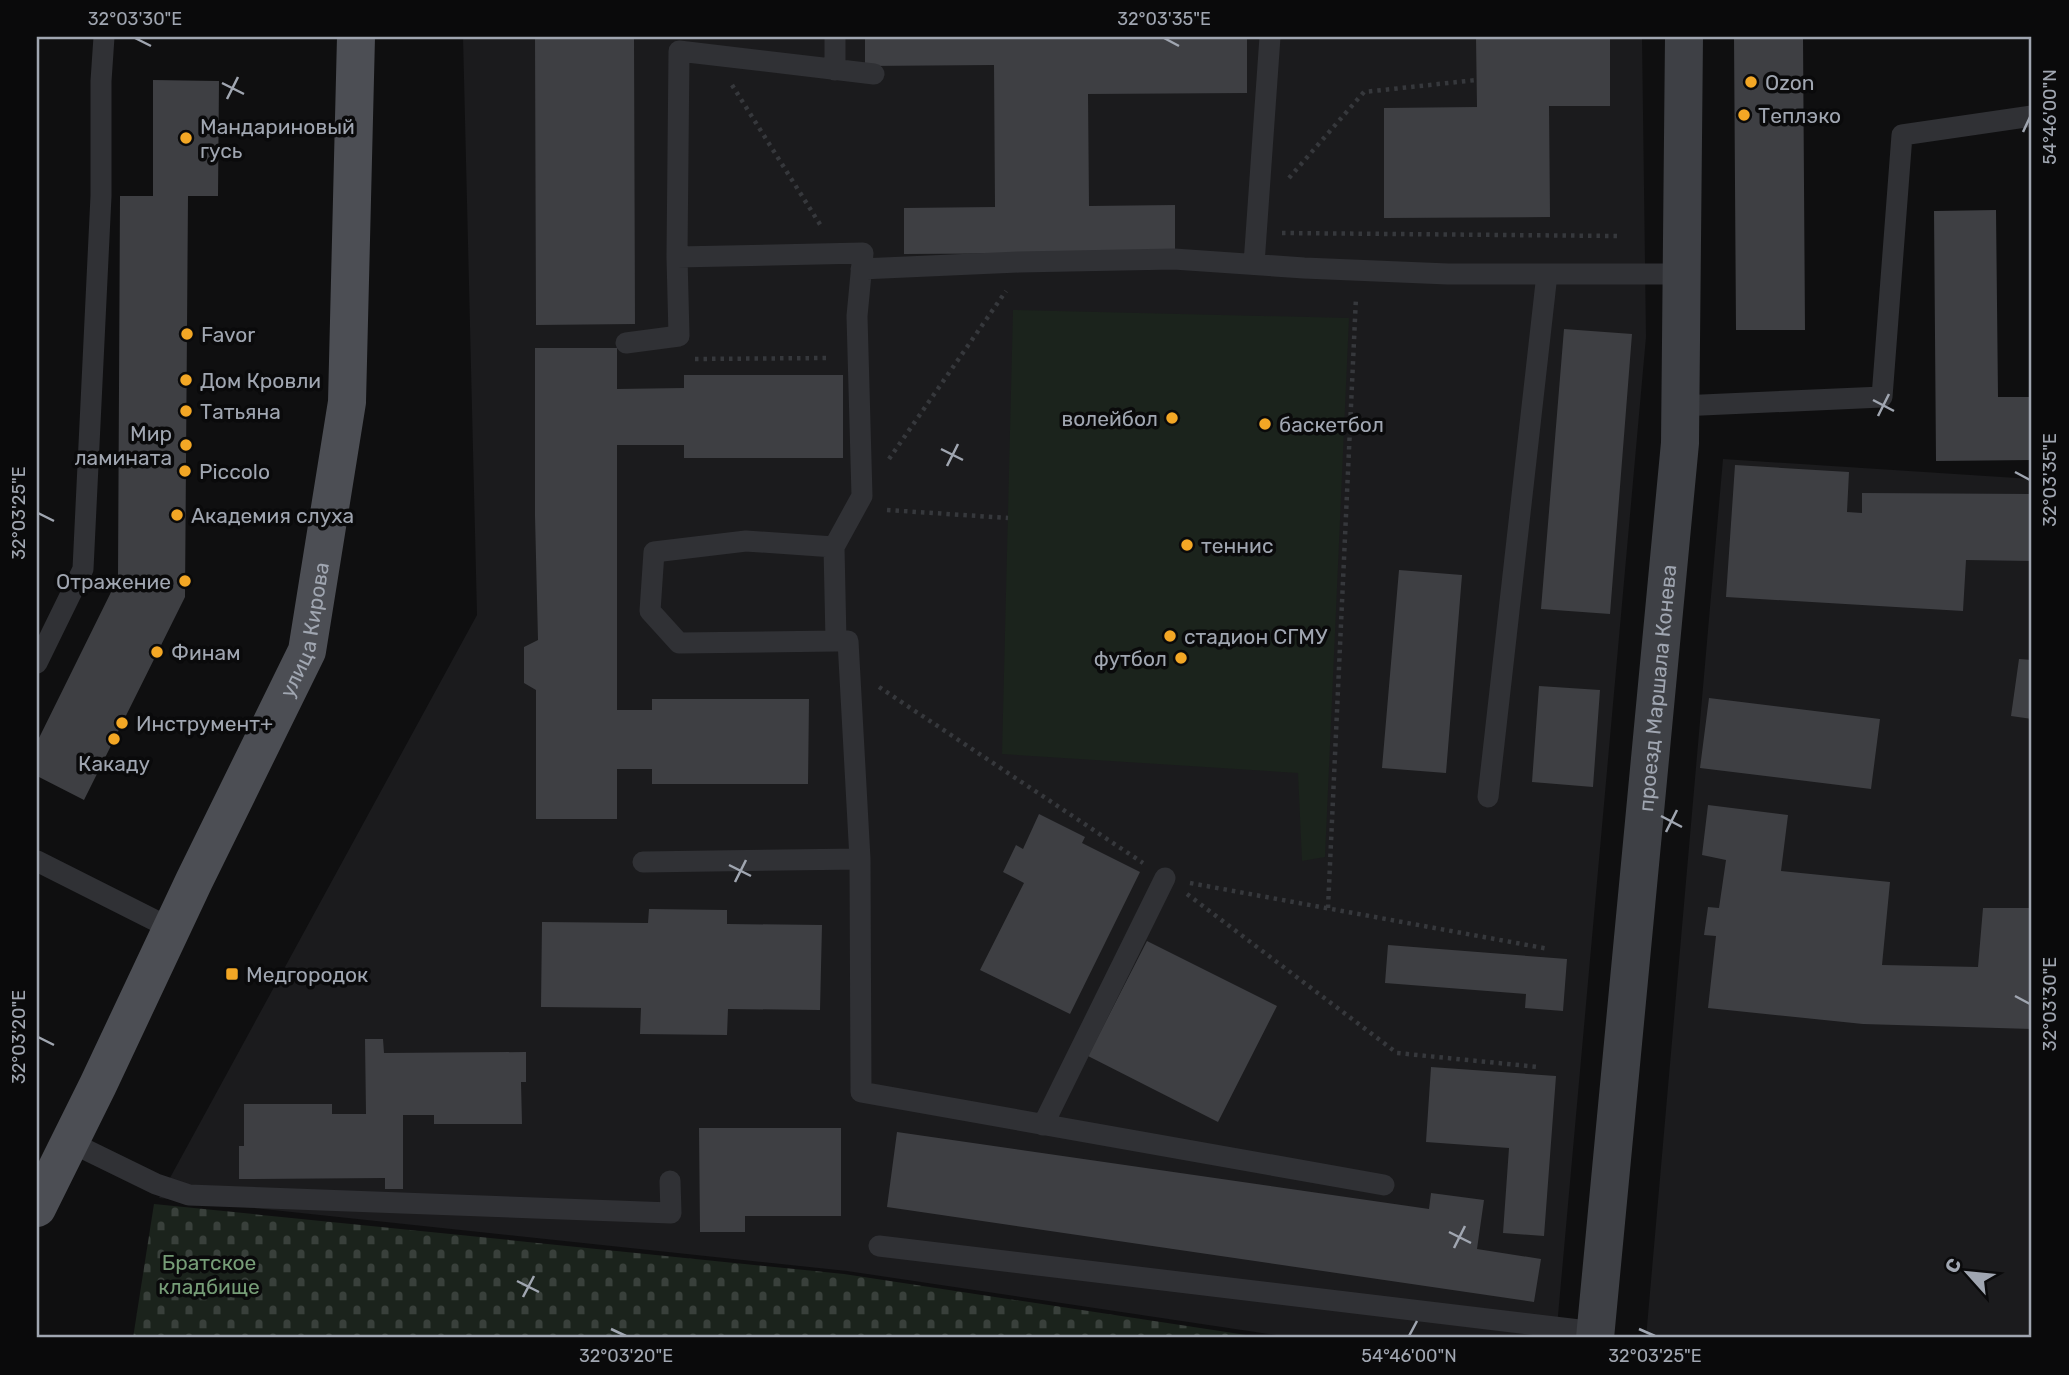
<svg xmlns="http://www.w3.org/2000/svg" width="2069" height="1375" font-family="Rubik,sans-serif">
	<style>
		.built { fill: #1b1b1d }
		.cemetery { fill: url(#cemetery-stones) }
		.green { fill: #1b231c }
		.building { fill: #3e3f43 }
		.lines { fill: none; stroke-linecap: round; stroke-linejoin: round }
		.path { stroke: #36383c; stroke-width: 4.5; stroke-dasharray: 3.5 5; stroke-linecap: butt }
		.lane { stroke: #303135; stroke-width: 21 }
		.secondary { stroke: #3e4045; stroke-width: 38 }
		.primary { stroke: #4c4e54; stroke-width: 38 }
		.ticks { fill: none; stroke: #a0a6b1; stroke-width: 2.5 }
		.poi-dot { fill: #f3a725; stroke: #0a0a0b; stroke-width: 2.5 }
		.labels { text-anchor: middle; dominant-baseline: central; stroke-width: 7; stroke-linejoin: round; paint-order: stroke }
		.poi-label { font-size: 21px; fill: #a0a6b1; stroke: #0a0a0b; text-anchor: start }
		.street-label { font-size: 21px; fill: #a0a6b1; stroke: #0a0a0b }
		.park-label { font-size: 21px; fill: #769d77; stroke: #0a0a0b }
		.neatline { fill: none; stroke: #a0a6b1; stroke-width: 2.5 }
		.ticks-label { font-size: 18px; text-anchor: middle; fill: #a0a6b1 }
	</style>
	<defs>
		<pattern id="cemetery-stones" width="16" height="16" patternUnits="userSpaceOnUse" patternTransform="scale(1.75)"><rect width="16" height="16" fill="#1b231c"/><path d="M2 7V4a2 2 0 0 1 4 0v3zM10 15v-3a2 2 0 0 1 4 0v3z" fill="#39403b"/></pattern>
	</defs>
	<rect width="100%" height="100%" fill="#0f0f10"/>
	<!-- built -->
	<path class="built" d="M 463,37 L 1642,37 L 1646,337 L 1556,1338 L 1296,1338 L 847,1271 L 159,1198 L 477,615 Z
		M 1723,459 L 2032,479 L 2032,1338 L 1646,1338 Z"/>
	<!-- cemetery -->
	<path class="cemetery" d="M 154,1204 L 844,1274 L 1266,1338 L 133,1338 Z"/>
	<!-- green -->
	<path class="green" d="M 1013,310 L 1349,318 L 1325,857 L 1302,861 L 1298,773 L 1002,754 Z"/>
	<!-- building -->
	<path class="building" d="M 535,37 L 634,37 L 635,324 L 536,325 Z
		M 865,37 L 1247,37 L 1247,93 L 1088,94 L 1089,206 L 1175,205 L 1175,252 L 904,254 L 904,208 L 995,207 L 994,65 L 865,66 Z
		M 1476,37 L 1610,37 L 1610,106 L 1549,106 L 1550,217 L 1384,218 L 1384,108 L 1477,107 Z
		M 1734,37 L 1803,37 L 1805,330 L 1736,330 Z
		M 153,80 L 219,81 L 218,196 L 188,196 L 185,597 L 84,800 L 37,776 L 37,742 L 118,578 L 120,196 L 153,196 Z
		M 1996,210 L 1998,397 L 2032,397 L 2032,460 L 1936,461 L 1934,211 Z
		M 1564,329 L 1632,334 L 1610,614 L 1541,609 Z
		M 535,348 L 617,348 L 617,389 L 684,388 L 684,375 L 843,375 L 843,458 L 684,458 L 684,445 L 617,445 L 617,710 L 652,710 L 652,699 L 809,699 L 808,784 L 652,784 L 652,769 L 617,769 L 617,819 L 536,819 L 536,690 L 524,683 L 524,647 L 538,640 L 535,516 Z
		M 1735,465 L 1849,472 L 1847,512 L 1862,513 L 1862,493 L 2032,494 L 2032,561 L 1966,560 L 1963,611 L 1726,597 Z
		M 1399,570 L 1462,575 L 1446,773 L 1382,768 Z
		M 2019,659 L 2032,660 L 2032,719 L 2011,716 Z
		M 1539,686 L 1600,690 L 1593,787 L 1532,782 Z
		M 1709,698 L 1880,719 L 1871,789 L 1700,768 Z
		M 1708,805 L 1788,815 L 1781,871 L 1890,882 L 1882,965 L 1978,967 L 1983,908 L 2032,908 L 2032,1029 L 1863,1024 L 1708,1008 L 1716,936 L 1704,935 L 1708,907 L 1719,908 L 1726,860 L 1702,855 Z
		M 1039,814 L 1085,837 L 1082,843 L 1140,872 L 1070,1014 L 980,970 L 1024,883 L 1003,872 L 1016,845 L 1023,849 Z
		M 649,909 L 727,910 L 727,924 L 822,925 L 820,1010 L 728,1009 L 727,1035 L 640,1034 L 641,1008 L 541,1007 L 542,922 L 648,923 Z
		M 1147,941 L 1277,1006 L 1218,1122 L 1088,1056 Z
		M 1388,945 L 1567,959 L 1563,1011 L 1525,1008 L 1526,994 L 1385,983 Z
		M 365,1039 L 383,1039 L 384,1053 L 526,1052 L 526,1082 L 521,1082 L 522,1124 L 434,1124 L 434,1115 L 403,1115 L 403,1189 L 385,1189 L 385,1178 L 239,1179 L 239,1146 L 244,1146 L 244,1104 L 332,1104 L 332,1114 L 366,1114 Z
		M 1431,1067 L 1556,1076 L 1544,1236 L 1503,1233 L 1509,1148 L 1426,1142 Z
		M 699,1128 L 841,1128 L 841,1216 L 745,1216 L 745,1232 L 700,1232 Z
		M 897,1132 L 1429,1209 L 1431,1193 L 1484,1200 L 1477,1249 L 1541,1259 L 1534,1302 L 887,1207 Z"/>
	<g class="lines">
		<!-- path -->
		<path class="path" d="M 732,85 L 821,226
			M 1289,178 L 1364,92 L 1476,80
			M 1282,233 L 1617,236
			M 695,359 L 830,358
			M 889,459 L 1006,291
			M 887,510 L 1008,518
			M 879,687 L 1143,863
			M 1190,883 L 1549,949
			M 1187,894 L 1397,1053 L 1538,1067
			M 1328,908 L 1356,297"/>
		<!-- lane -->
		<path class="lane" d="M 835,70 L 835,37
			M 677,257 L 679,51 L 874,74
			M 1254,264 L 1270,37
			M 861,269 L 1019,262 L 1174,259 L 1304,268 L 1448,274 L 1682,274
			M 626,343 L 679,336 L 677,257 L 863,253 L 857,316 L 862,496 L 834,547
			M 1680,406 L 1882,397 L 1902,135 L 2032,116
			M 746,541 L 834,547 L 836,641 L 679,643 L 650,611 L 654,552 Z
			M 37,663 L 83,569 L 101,196 L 101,81 L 104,37
			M 1488,797 L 1547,274
			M 860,859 L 861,1092 L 1384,1185
			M 37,861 L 172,929
			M 643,862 L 860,859 L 848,641 L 836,641
			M 1043,1125 L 1165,878
			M 70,1142 L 156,1184 L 189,1195 L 671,1213 L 670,1181
			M 879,1246 L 1596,1332"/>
		<!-- secondary -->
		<path class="secondary" id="s1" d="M 1595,1338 L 1680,443 L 1684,37"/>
		<!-- primary -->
		<path class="primary" id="s2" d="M 37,1208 L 98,1085 L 194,881 L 307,651 L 347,402 L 356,37"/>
	</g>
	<!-- ticks -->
	<path class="ticks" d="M 135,38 L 151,46M 1164,38 L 1179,46M 222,83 L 244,94M 227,99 L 238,77M 2023,132 L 2030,117M 1873,400 L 1894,411M 1878,416 L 1889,394M 941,449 L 963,460M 947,466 L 958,444M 2015,472 L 2030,480M 38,513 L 54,521M 1661,816 L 1682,827M 1666,832 L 1677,810M 729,865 L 751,876M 735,882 L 746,860M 2015,996 L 2030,1004M 38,1037 L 54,1045M 1449,1232 L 1471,1243M 1454,1248 L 1465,1226M 517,1281 L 539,1292M 523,1297 L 534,1276M 611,1329 L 626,1336M 1639,1329 L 1655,1336M 1409,1336 L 1417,1321"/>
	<!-- markers -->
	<g class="poi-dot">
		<circle cx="1751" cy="82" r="7"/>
		<circle cx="1744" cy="115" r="7"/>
		<circle cx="186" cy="138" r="7"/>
		<circle cx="187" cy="334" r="7"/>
		<circle cx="186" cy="380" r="7"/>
		<circle cx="186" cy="411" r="7"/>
		<circle cx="1172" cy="418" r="7"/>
		<circle cx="1265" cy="424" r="7"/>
		<circle cx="186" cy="445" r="7"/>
		<circle cx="185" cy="471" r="7"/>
		<circle cx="177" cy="515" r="7"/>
		<circle cx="1187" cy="545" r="7"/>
		<circle cx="185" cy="581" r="7"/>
		<circle cx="1170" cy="636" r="7"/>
		<circle cx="157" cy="652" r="7"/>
		<circle cx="1181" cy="658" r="7"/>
		<circle cx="122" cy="723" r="7"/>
		<circle cx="114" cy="739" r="7"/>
		<rect x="225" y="967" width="14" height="14" rx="3.5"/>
	</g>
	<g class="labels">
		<!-- poi labels -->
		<g class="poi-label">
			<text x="1765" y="82">Ozon</text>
			<text x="1758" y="115">Теплэко</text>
			<text x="200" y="126">Мандариновый<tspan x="200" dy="24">гусь</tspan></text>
			<text x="201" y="334">Favor</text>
			<text x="200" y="380">Дом Кровли</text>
			<text x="200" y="411">Татьяна</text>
			<text x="1158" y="418" text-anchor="end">волейбол</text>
			<text x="1279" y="424">баскетбол</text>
			<text x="172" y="433" text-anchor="end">Мир<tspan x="172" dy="24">ламината</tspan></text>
			<text x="199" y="471">Piccolo</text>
			<text x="191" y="515">Академия слуха</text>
			<text x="1201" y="545">теннис</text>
			<text x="171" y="581" text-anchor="end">Отражение</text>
			<text x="1184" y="636">стадион СГМУ</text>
			<text x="171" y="652">Финам</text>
			<text x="1167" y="658" text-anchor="end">футбол</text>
			<text x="136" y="723">Инструмент+</text>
			<text x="114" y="763" text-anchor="middle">Какаду</text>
			<text x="246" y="974">Медгородок</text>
		</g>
		<!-- street labels -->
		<g class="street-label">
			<text stroke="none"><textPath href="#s2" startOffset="639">улица Кирова</textPath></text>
			<text stroke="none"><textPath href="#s1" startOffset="653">проезд Маршала Конева</textPath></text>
		</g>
		<!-- park labels -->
		<g class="park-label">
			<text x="209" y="1262">Братское<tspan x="209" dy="24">кладбище</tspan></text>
		</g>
	</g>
	<!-- border -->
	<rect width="2069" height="1375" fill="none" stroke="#0a0a0b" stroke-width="77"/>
	<!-- north arrow -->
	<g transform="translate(1968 1273) rotate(297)" stroke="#0a0a0b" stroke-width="5" paint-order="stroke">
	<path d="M0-5L12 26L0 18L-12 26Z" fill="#a0a6b1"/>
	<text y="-10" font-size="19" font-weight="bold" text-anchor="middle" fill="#a0a6b1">С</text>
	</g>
	<rect x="38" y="38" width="1992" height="1298" class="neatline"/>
	<g class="ticks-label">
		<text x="135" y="25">32°03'30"E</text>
		<text x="1164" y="25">32°03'35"E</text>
		<text transform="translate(2050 117) rotate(-90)" y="6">54°46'00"N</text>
		<text transform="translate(2050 480) rotate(-90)" y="6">32°03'35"E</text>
		<text transform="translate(19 513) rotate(-90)" y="6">32°03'25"E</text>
		<text transform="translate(2050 1004) rotate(-90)" y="6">32°03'30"E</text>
		<text transform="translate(19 1037) rotate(-90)" y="6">32°03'20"E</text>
		<text x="626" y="1362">32°03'20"E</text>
		<text x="1409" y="1362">54°46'00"N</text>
		<text x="1655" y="1362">32°03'25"E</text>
	</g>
</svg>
